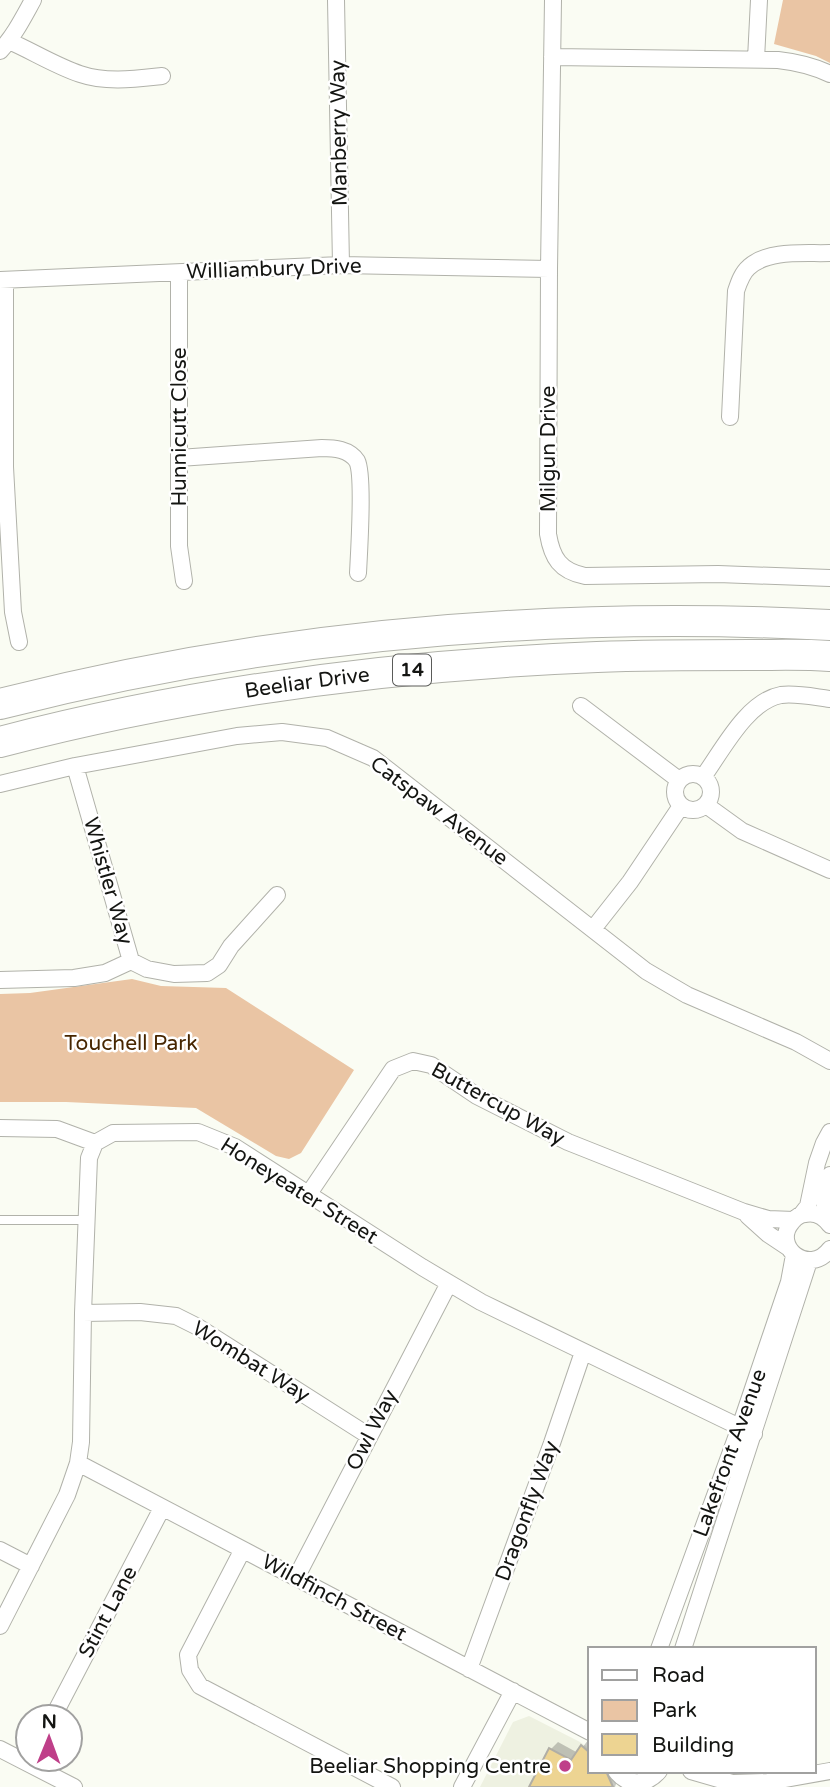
<svg xmlns="http://www.w3.org/2000/svg" width="830" height="1787" font-family="'Varela Round',sans-serif">
	<style>
		.built { fill: #eef1e1 }
		.green { fill: #eac5a4 }
		.shadow { fill: #0003 }
		.building { fill: #edd492; stroke: #b0aea6; stroke-width: 2 }
		.lines { fill: none; stroke-linecap: round; stroke-linejoin: round }
		.lane-casing { stroke: #b1b2aa; stroke-width: 10 }
		.street-casing { stroke: #b1b2aa; stroke-width: 18 }
		.highway-casing { stroke: #b1b2aa; stroke-width: 32 }
		.lane { stroke: #fff; stroke-width: 8 }
		.street { stroke: #fff; stroke-width: 16 }
		.highway { stroke: #fff; stroke-width: 30 }
		.poi-dot { fill: #bf3f89; stroke: #fff; stroke-width: 2.5 }
		.labels { text-anchor: middle; dominant-baseline: central; stroke-width: 5; stroke-linejoin: round; paint-order: stroke }
		.shield { fill: #fff; stroke: #5a5b59; stroke-width: 2 }
		.shield-label { font-size: 19px; font-weight: bold; fill: #141512 }
		.street-label { font-size: 21px; fill: #141512; stroke: #fff }
		.park-label { font-size: 21px; fill: #472600; stroke: #fff }
		.poi-label { font-size: 21px; fill: #141512; stroke: #fff; text-anchor: end }
	</style>
	<rect width="100%" height="100%" fill="#fafcf3"/>
	<!-- built -->
	<path class="built" d="M 529,1716 L 580,1742 L 590,1749 L 590,1771 L 612,1771 L 613,1787 L 480,1787 L 513,1722 Z"/>
	<!-- green -->
	<path class="green" d="M 783,0 L 830,0 L 830,63 L 816,56 L 774,44 Z
		M 132,979 L 161,986 L 226,988 L 354,1070 L 301,1153 L 289,1159 L 276,1156 L 196,1108 L 66,1102 L 0,1102 L 0,994 L 30,993 Z"/>
	<!-- shadow -->
	<path class="shadow" d="M 589,1739 L 590,1771 L 616,1771 L 619,1775 L 615,1787 L 531,1787 L 551,1749 L 558,1742 L 578,1753 Z"/>
	<!-- building -->
	<path class="building" d="M 581,1745 L 590,1753 L 590,1771 L 606,1771 L 613,1787 L 529,1787 L 549,1748 L 571,1760 Z"/>
	<g class="lines">
		<!-- lane casing -->
		<g class="lane-casing">
			<path id="lane" d="M 0,1220 L 87,1220"/>
		</g>
		<!-- street casing -->
		<g class="street-casing">
			<path id="street" d="M 336,0 L 341,265
				M 553,0 L 549,269 L 548,534 C 552,558 560,571 585,576 L 718,574 L 830,578
				M 9,41 C 32,51 56,66 80,74 C 106,83 135,79 162,76
				M 0,51 C 14,36 23,18 33,0
				M 552,57 L 778,60 C 796,62 813,66 830,74
				M 756,59 L 759,0
				M 179,273 L 179,546 L 184,581
				M 0,280 L 341,265 L 549,269
				M 5,280 L 5,467 L 13,612 L 19,642
				M 730,417 L 736,291 C 739,282 742,273 749,267 C 769,249 806,254 830,253
				M 179,458 L 322,448 C 334,448 349,449 357,461 C 364,475 359,553 358,573
				M 581,706 L 679,780
				M 75,766 L 131,961 L 147,969 L 174,974 L 207,973 L 219,965 L 231,946 L 277,895
				M675 792a18 18 0 1 1 36 0a18 18 0 1 1-36 0Z
				M 703,777 C 722,751 747,701 781,695 C 796,693 814,697 830,699
				M 0,784 L 75,766 L 237,736 L 282,732 L 327,738 L 373,758 L 646,971 L 687,995 L 796,1042 L 830,1061
				M 706,805 L 742,831 L 830,870
				M 593,929 L 630,882 L 681,806
				M 0,980 L 74,978 L 105,973 L 131,961
				M 0,1128 L 57,1129 L 95,1143
				M 308,1195 L 393,1069 L 413,1061 L 431,1065 L 477,1096 L 568,1142 L 744,1212 L 768,1219 L 794,1220
				M 801,1215 L 808,1206 L 817,1163 L 824,1143 L 830,1132
				M 748,1216 L 768,1234 L 789,1248
				M 826,1219 L 824,1197 L 830,1175
				M 830,1225 C 824,1217 816,1212 806,1214 C 801,1214 796,1217 792,1222 C 771,1246 809,1277 830,1249
				M 83,1313 L 140,1312 L 176,1316 L 198,1327 L 369,1436
				M 78,1463 L 590,1732
				M 0,1550 L 31,1566
				M 242,1551 L 188,1655 L 190,1670 L 200,1686 L 392,1787
				M 296,1578 L 449,1283
				M 0,1626 L 67,1495 L 78,1463 L 81,1442 L 83,1313 L 89,1158 L 95,1143 L 113,1133 L 198,1132 L 235,1147 L 422,1267 L 481,1302 L 754,1434
				M 659,1649 L 740,1427 L 789,1282 L 794,1255
				M 683,1649 L 809,1261
				M 469,1669 L 552,1443 L 583,1352
				M 53,1717 L 162,1508
				M 0,1749 L 74,1787
				M 616,1771 C 628,1787 647,1785 659,1771
				M 691,1771 L 732,1783 L 768,1782 L 830,1771
				M 462,1787 L 513,1691"/>
		</g>
		<!-- highway casing -->
		<g class="highway-casing">
			<g id="highway">
				<path d="M 0,704 C 270,635 552,611 830,625"/>
				<path id="s1" d="M 0,742 C 195,691 396,665 597,657 C 648,655 699,655 751,655 C 777,655 804,654 830,656"/>
			</g>
		</g>
		<!-- lane -->
		<use href="#lane" class="lane"/>
		<!-- street -->
		<use href="#street" class="street"/>
		<!-- highway -->
		<use href="#highway" class="highway"/>
	</g>
	<!-- markers -->
	<circle class="poi-dot" cx="565" cy="1766" r="7"/>
	<g class="labels">
		<!-- shield labels -->
		<rect class="shield" x="393" y="654.5" width="38" height="31" rx="5"/>
		<g class="shield-label">
			<text x="412" y="670">14</text>
		</g>
		<!-- street labels -->
		<g class="street-label">
			<text transform="translate(339 133) rotate(-91)">Manberry Way</text>
			<text transform="translate(274 269) rotate(-2)">Williambury Drive</text>
			<text transform="translate(179 427) rotate(-90)">Hunnicutt Close</text>
			<text transform="translate(548 449) rotate(-90)">Milgun Drive</text>
			<text stroke="none"><textPath href="#s1" startOffset="313">Beeliar Drive</textPath></text>
			<text transform="translate(439 811) rotate(37)">Catspaw Avenue</text>
			<text transform="translate(108 881) rotate(74)">Whistler Way</text>
			<text transform="translate(498 1104) rotate(29)">Buttercup Way</text>
			<text transform="translate(299 1191) rotate(32)">Honeyeater Street</text>
			<text transform="translate(251 1362) rotate(32)">Wombat Way</text>
			<text transform="translate(372 1430) rotate(-63)">Owl Way</text>
			<text transform="translate(730 1453) rotate(-70)">Lakefront Avenue</text>
			<text transform="translate(527 1511) rotate(-70)">Dragonfly Way</text>
			<text transform="translate(334 1598) rotate(28)">Wildfinch Street</text>
			<text transform="translate(108 1612) rotate(-62)">Stint Lane</text>
		</g>
		<!-- park labels -->
		<g class="park-label">
			<text x="131" y="1043">Touchell Park</text>
		</g>
		<!-- poi labels -->
		<g class="poi-label">
			<text x="551" y="1766">Beeliar Shopping Centre</text>
		</g>
	</g>
	<!-- legend -->
	<rect x="588" y="1647" width="228" height="126" fill="#ffffff" stroke="#a1a1a0" stroke-width="2"/>
	<rect x="602" y="1670" width="35" height="10" fill="#ffffff" stroke="#a1a1a0" stroke-width="2"/>
	<text x="652" y="1682" font-size="21" fill="#141512">Road</text>
	<rect x="602" y="1700" width="35" height="21" fill="#eac5a4" stroke="#a1a1a0" stroke-width="2"/>
	<text x="652" y="1717" font-size="21" fill="#141512">Park</text>
	<rect x="602" y="1734" width="35" height="21" fill="#edd492" stroke="#a1a1a0" stroke-width="2"/>
	<text x="652" y="1752" font-size="21" fill="#141512">Building</text>
	<!-- north arrow -->
	<g transform="translate(49 1738) rotate(1)"><circle r="33" fill="#ffffff" stroke="#a1a1a0" stroke-width="2"/>
	<path d="M0-5L12 26L0 18L-12 26Z" fill="#bf3f89"/>
	<text y="-10" font-size="19" font-weight="bold" text-anchor="middle" fill="#141512">N</text>
	</g>
</svg>
